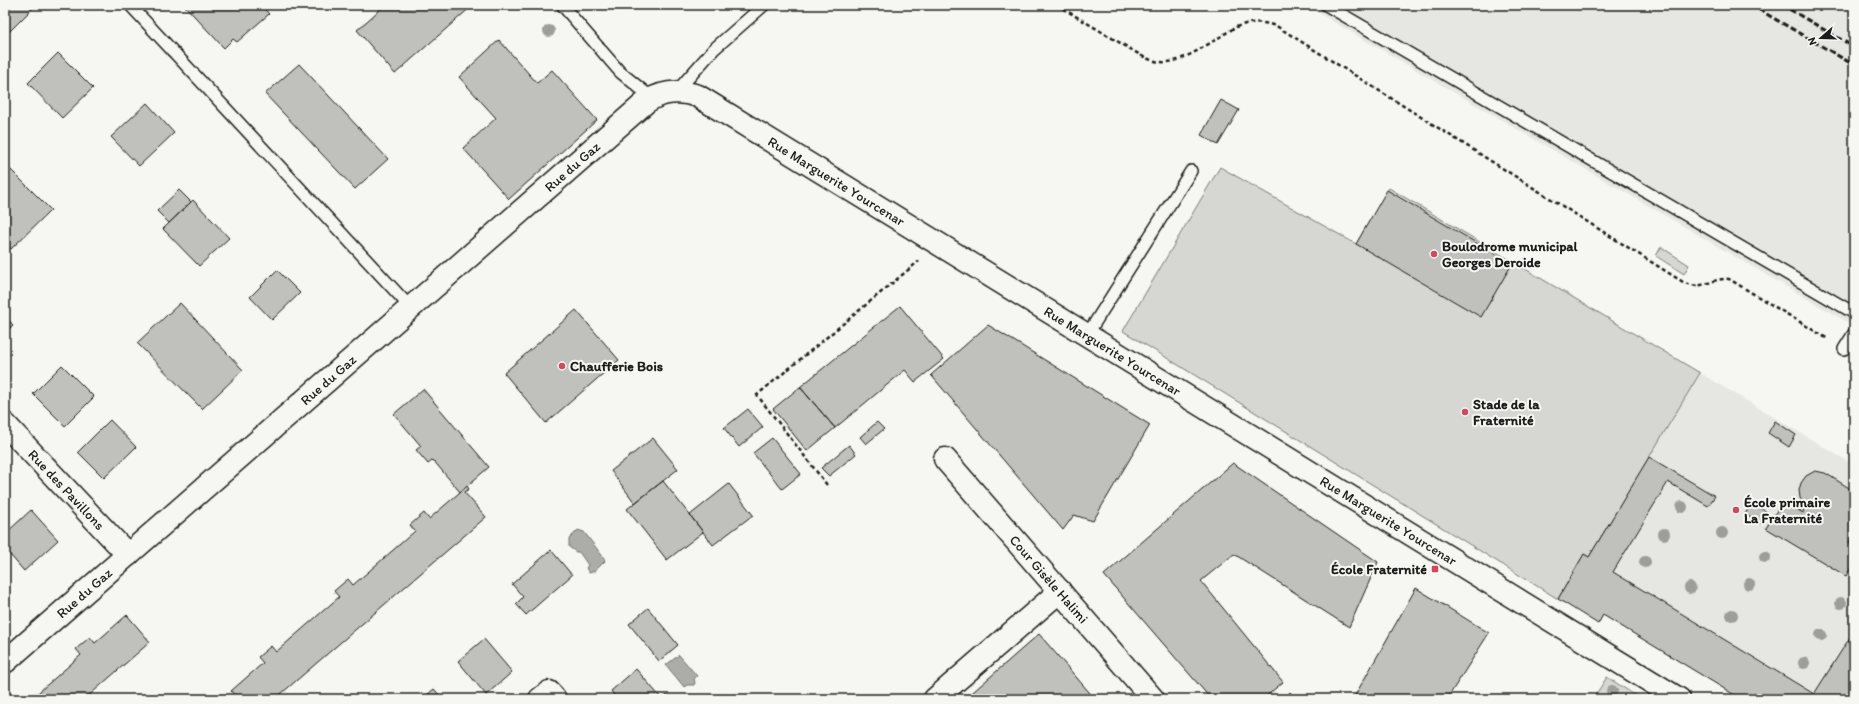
<svg xmlns="http://www.w3.org/2000/svg" width="1859" height="704" font-family="Itim,sans-serif">
	<style>
		.built { fill: #e6e6e2 }
		.green { fill: #d6d6d2; stroke: #797977 }
		.water { fill: #acaca9; stroke: #727271 }
		.building { fill: #c0c0bd; stroke: #1c1c1c }
		.lines { fill: none; stroke-linecap: round; stroke-linejoin: round }
		.service-casing { stroke: #1c1c1c; stroke-width: 14 }
		.minor-casing { stroke: #1c1c1c; stroke-width: 25 }
		.path { stroke: #1c1c1c; stroke-width: 2.5; stroke-dasharray: 4 3; stroke-linecap: butt }
		.service { stroke: #f6f6f2; stroke-width: 11 }
		.minor { stroke: #f6f6f2; stroke-width: 22 }
		.rail { stroke: #1c1c1c; stroke-width: 3; stroke-dasharray: 6 3; stroke-linecap: butt }
		.tree { fill: #9d9d9b }
		.poi-dot { fill: #d1495b; stroke: #f6f6f2; stroke-width: 1.5 }
		.labels { text-anchor: middle; dominant-baseline: central; stroke-width: 4; stroke-linejoin: round; paint-order: stroke }
		.street-label { font-size: 14px; fill: #1c1c1c; stroke: #f6f6f2 }
		.poi-label { font-size: 14px; font-weight: bold; fill: #1c1c1c; stroke: #f6f6f2; text-anchor: start }
	</style>
	<rect width="100%" height="100%" fill="#f6f6f2"/>
	<filter id="ink" filterUnits="userSpaceOnUse"><feTurbulence type="fractalNoise" baseFrequency=".025" numOctaves="2"/><feDisplacementMap in="SourceGraphic" scale="8" xChannelSelector="R" yChannelSelector="G"/><feConvolveMatrix kernelMatrix="1 2 1 2 8 2 1 2 1" color-interpolation-filters="sRGB"/></filter>
	<g filter="url(#ink)">
		<!-- built -->
		<path class="built" d="M 1305,5 L 1854,5 L 1854,326 Z
			M 1700,373 L 1854,465 L 1854,699 L 1741,699 L 1603,616 L 1598,624 L 1558,599 L 1584,554 L 1589,557 Z"/>
		<!-- green -->
		<path class="green" d="M 1220,167 L 1356,244 L 1389,188 L 1700,373 L 1589,557 L 1584,554 L 1558,599 L 1123,331 Z
			M 1661,247 L 1689,265 L 1684,274 L 1656,256 Z
			M 1607,677 L 1641,699 L 1593,699 Z"/>
		<!-- water -->
		<path class="water" d="M 578,530 L 584,532 L 604,558 L 605,561 L 595,571 L 589,573 L 586,568 L 588,565 L 579,552 L 576,552 L 569,547 L 569,539 Z
			M 679,655 L 697,676 L 694,679 L 695,683 L 694,685 L 687,685 L 684,687 L 666,665 Z"/>
		<!-- building -->
		<path class="building" d="M 5,5 L 36,5 L 8,33 L 5,31 Z
			M 184,5 L 261,5 L 269,14 L 237,42 L 233,39 L 224,48 Z
			M 385,5 L 473,5 L 395,74 L 357,30 Z
			M 499,40 L 537,83 L 552,70 L 597,120 L 509,199 L 463,148 L 496,118 L 459,77 Z
			M 58,53 L 93,88 L 62,118 L 28,83 Z
			M 299,64 L 388,159 L 355,189 L 265,94 Z
			M 1221,100 L 1239,110 L 1218,145 L 1201,135 Z
			M 147,103 L 174,133 L 139,166 L 111,137 Z
			M 5,164 L 51,210 L 11,249 L 5,243 Z
			M 179,190 L 191,202 L 169,223 L 157,211 Z
			M 1387,190 L 1512,264 L 1481,317 L 1356,244 Z
			M 193,200 L 229,238 L 199,266 L 163,229 Z
			M 277,270 L 300,293 L 272,320 L 250,297 Z
			M 180,303 L 243,370 L 202,409 L 137,343 Z
			M 900,306 L 944,359 L 915,382 L 905,370 L 835,428 L 800,387 Z
			M 576,310 L 619,360 L 546,423 L 504,373 Z
			M 5,316 L 13,325 L 5,333 Z
			M 988,325 L 1150,425 L 1093,521 L 1074,515 L 1063,530 L 931,375 Z
			M 62,365 L 94,397 L 65,426 L 33,394 Z
			M 800,387 L 835,428 L 807,451 L 773,409 Z
			M 423,389 L 489,467 L 460,492 L 433,460 L 428,464 L 416,450 L 421,446 L 394,414 Z
			M 748,409 L 763,427 L 739,447 L 724,428 Z
			M 110,420 L 136,447 L 104,478 L 78,452 Z
			M 1775,421 L 1796,435 L 1789,447 L 1768,433 Z
			M 877,422 L 884,429 L 866,444 L 860,437 Z
			M 653,438 L 678,469 L 635,503 L 611,471 Z
			M 772,438 L 801,474 L 782,489 L 753,453 Z
			M 849,445 L 856,454 L 829,476 L 821,468 Z
			M 1649,457 L 1715,496 L 1708,506 L 1668,482 L 1613,572 L 1814,694 L 1854,631 L 1854,699 L 1741,699 L 1603,615 L 1598,624 L 1558,599 L 1584,554 L 1589,557 Z
			M 1233,463 L 1378,562 L 1349,627 L 1234,554 L 1201,581 L 1283,682 L 1263,699 L 1211,699 L 1104,575 Z
			M 1815,471 L 1825,473 L 1854,491 L 1854,533 L 1849,542 L 1854,545 L 1854,563 L 1846,576 L 1766,528 L 1783,501 L 1803,513 L 1804,506 L 1800,498 L 1799,490 L 1801,483 L 1806,476 Z
			M 663,481 L 703,532 L 667,560 L 627,509 Z
			M 729,484 L 753,515 L 713,545 L 690,515 Z
			M 467,486 L 469,489 L 464,492 L 486,517 L 275,699 L 238,699 L 231,691 L 263,663 L 258,657 L 271,646 L 276,652 L 339,597 L 334,591 L 348,579 L 353,585 L 415,531 L 410,525 L 424,513 L 429,519 Z
			M 1752,503 L 1767,512 L 1760,524 L 1745,514 Z
			M 31,510 L 58,540 L 24,571 L 5,549 L 5,534 Z
			M 551,550 L 572,575 L 526,615 L 516,604 L 523,597 L 512,584 Z
			M 1416,588 L 1489,633 L 1447,699 L 1353,699 Z
			M 648,608 L 678,645 L 659,661 L 629,624 Z
			M 127,615 L 150,642 L 85,699 L 31,699 L 81,655 L 76,649 L 90,637 L 95,643 Z
			M 1039,634 L 1095,699 L 965,699 Z
			M 484,639 L 512,672 L 486,695 L 458,661 Z
			M 636,669 L 662,699 L 617,699 L 611,691 Z
			M 434,689 L 443,699 L 422,699 Z
			M 1290,692 L 1297,699 L 1283,699 Z
			M 667,695 L 671,699 L 662,699 Z"/>
		<g class="lines">
			<!-- service casing -->
			<g class="service-casing">
				<path id="service" d="M 130,5 L 411,308
					M 562,5 L 620,72 L 652,98
					M 1326,5 L 1854,313
					M 677,91 L 714,49 L 764,5
					M 1087,335 L 1191,171
					M 1844,349 L 1854,333"/>
			</g>
			<!-- minor casing -->
			<g class="minor-casing">
				<g id="minor">
					<path id="s1" d="M 5,424 L 128,555"/>
					<path id="s2" d="M 945,459 L 1153,699"/>
					<path id="s3" d="M 5,662 L 646,102 C 663,91 679,90 698,96 L 1679,699"/>
					<path d="M 540,699 L 549,692 L 555,699"/>
					<path d="M 935,699 L 1060,591"/>
				</g>
			</g>
			<!-- path -->
			<path class="path" d="M 1057,5 L 1142,56 C 1150,60 1158,63 1168,62 C 1186,61 1220,36 1236,27 C 1251,21 1263,21 1278,27 L 1683,282 C 1703,292 1711,277 1729,279 L 1828,339
				M 827,485 L 757,395 L 919,261"/>
			<!-- service -->
			<use href="#service" class="service"/>
			<!-- minor -->
			<use href="#minor" class="minor"/>
			<!-- rail -->
			<path class="rail" d="M 1751,5 L 1854,65
				M 1782,5 L 1854,47
				M 1850,5 L 1854,7"/>
		</g>
		<!-- trees -->
		<g class="tree">
			<circle cx="549" cy="31" r="6"/>
			<circle cx="1682" cy="507" r="6"/>
			<circle cx="1722" cy="533" r="6"/>
			<circle cx="1664" cy="534" r="6"/>
			<circle cx="1765" cy="557" r="6"/>
			<circle cx="1645" cy="562" r="6"/>
			<circle cx="1749" cy="584" r="6"/>
			<circle cx="1690" cy="588" r="6"/>
			<circle cx="1841" cy="603" r="6"/>
			<circle cx="1732" cy="615" r="6"/>
			<circle cx="1821" cy="635" r="6"/>
			<circle cx="1804" cy="663" r="6"/>
			<circle cx="1612" cy="691" r="6"/>
		</g>
	</g>
	<!-- markers -->
	<g class="poi-dot">
		<circle cx="1434" cy="254" r="4"/>
		<circle cx="562" cy="366" r="4"/>
		<circle cx="1465" cy="412" r="4"/>
		<circle cx="1736" cy="510" r="4"/>
		<rect x="1431" y="565" width="8" height="8" rx="2"/>
	</g>
	<g class="labels">
		<!-- street labels -->
		<g class="street-label">
			<text stroke="none"><textPath href="#s3" startOffset="753">Rue du Gaz</textPath></text>
			<text stroke="none"><textPath href="#s3" startOffset="1068">Rue Marguerite Yourcenar</textPath></text>
			<text stroke="none"><textPath href="#s3" startOffset="1392">Rue Marguerite Yourcenar</textPath></text>
			<text stroke="none"><textPath href="#s3" startOffset="429">Rue du Gaz</textPath></text>
			<text stroke="none"><textPath href="#s1" startOffset="90">Rue des Pavillons</textPath></text>
			<text stroke="none"><textPath href="#s3" startOffset="1716">Rue Marguerite Yourcenar</textPath></text>
			<text stroke="none"><textPath href="#s2" startOffset="159">Cour Gisèle Halimi</textPath></text>
			<text stroke="none"><textPath href="#s3" startOffset="105">Rue du Gaz</textPath></text>
		</g>
		<!-- poi labels -->
		<g class="poi-label">
			<text x="1442" y="246">Boulodrome municipal<tspan x="1442" dy="16">Georges Deroide</tspan></text>
			<text x="570" y="366">Chaufferie Bois</text>
			<text x="1473" y="404">Stade de la<tspan x="1473" dy="16">Fraternité</tspan></text>
			<text x="1744" y="502">École primaire<tspan x="1744" dy="16">La Fraternité</tspan></text>
			<text x="1427" y="569" text-anchor="end">École Fraternité</text>
		</g>
	</g>
	<!-- margin -->
	<rect width="1859" height="704" fill="none" stroke="#f6f6f2" stroke-width="20"/>
	<rect x="10" y="10" width="1839" height="684" fill="none" stroke="#1c1c1c" stroke-width="1.5" filter="url(#ink)"/>
	<!-- north arrow -->
	<g transform="translate(1821 38) rotate(250)" stroke="#f6f6f2" stroke-width="3" paint-order="stroke">
	<path d="M0-3L7 15L0 10L-7 15Z" fill="#1c1c1c"/>
	<text y="-6" font-size="11" font-weight="bold" text-anchor="middle" fill="#1c1c1c">N</text>
	</g>
</svg>
